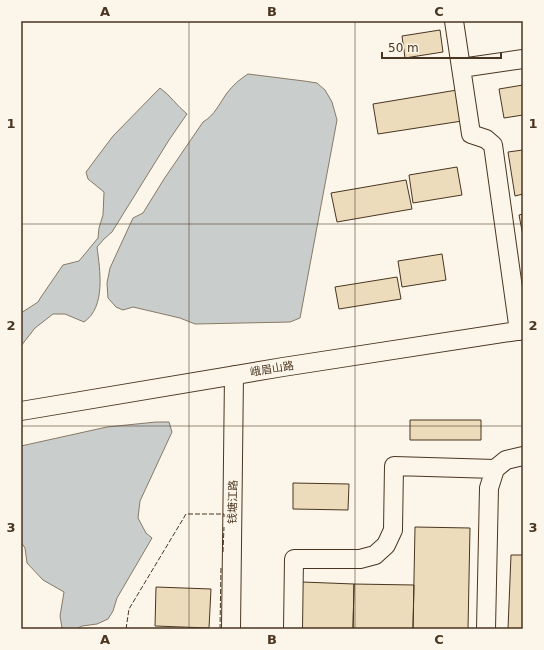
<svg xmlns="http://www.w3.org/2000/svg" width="544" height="650" font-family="'DejaVu Sans','Noto Sans SC',sans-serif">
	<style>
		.water { fill: #c9cecd; stroke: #887966 }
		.building { fill: #ecdcbc; stroke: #4a3520 }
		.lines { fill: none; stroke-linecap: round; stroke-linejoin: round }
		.minor-casing { stroke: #4a3520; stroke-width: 20 }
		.minor { stroke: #fbf6e9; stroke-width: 18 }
		.fence { stroke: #4a3520; stroke-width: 1; stroke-dasharray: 5 2; stroke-linecap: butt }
		.grid { fill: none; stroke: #4a3520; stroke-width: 1; stroke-opacity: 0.55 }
		.labels { text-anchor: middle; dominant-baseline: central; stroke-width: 3; stroke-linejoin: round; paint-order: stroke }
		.street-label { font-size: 11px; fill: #4a3520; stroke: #fbf6e9 }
		.neatline { fill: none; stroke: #4a3520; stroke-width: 1.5 }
		.grid-label { font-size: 13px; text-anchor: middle; font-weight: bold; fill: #4a3520 }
	</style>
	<rect width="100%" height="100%" fill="#fbf6e9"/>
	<!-- water -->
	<path class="water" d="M 248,74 L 304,81 L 317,83 L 325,90 L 332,102 L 337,120 L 300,318 L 290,322 L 195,324 L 180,318 L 133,307 L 123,310 L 116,307 L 108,298 L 107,283 L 110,268 L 133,218 L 143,213 L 164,179 L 203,122 C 215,115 219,104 227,93 C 233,85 240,79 248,74 Z
		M 160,88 C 170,95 177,106 187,114 L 169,140 L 112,232 L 104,239 L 97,247 C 100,270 106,307 84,322 L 65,314 L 53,314 L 35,328 L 21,346 L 21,313 L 38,302 L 41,297 L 63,265 L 79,261 L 98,238 L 99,228 L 103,215 L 104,192 L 88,179 L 86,172 L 113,136 Z
		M 156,422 L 169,422 L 172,432 L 140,501 L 138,518 L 146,533 L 152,538 L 117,598 L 113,611 L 108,619 L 97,624 L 82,626 L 76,629 L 67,629 L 62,628 L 60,616 L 64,592 L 43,580 L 27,563 L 25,548 L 21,542 L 21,446 L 107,427 Z"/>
	<!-- building -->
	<path class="building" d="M 440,30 L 443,52 L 405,58 L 402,36 Z
		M 523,85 L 523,115 L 504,118 L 499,89 Z
		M 457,90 L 462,121 L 378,134 L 373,104 Z
		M 523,150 L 523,194 L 515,196 L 508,152 Z
		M 457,167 L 462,195 L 413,203 L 409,175 Z
		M 406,180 L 412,209 L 337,222 L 331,193 Z
		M 523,214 L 523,236 L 519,215 Z
		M 442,254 L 446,280 L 402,287 L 398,261 Z
		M 397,277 L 401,299 L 339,309 L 335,287 Z
		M 410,420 L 481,420 L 481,440 L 410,440 Z
		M 293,483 L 349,484 L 348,510 L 293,509 Z
		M 415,527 L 470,528 L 468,629 L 413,629 Z
		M 511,555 L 523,555 L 523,629 L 508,629 Z
		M 302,582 L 354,584 L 353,629 L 301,629 Z
		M 354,584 L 414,585 L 413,629 L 353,629 Z
		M 156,587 L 211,589 L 209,628 L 155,626 Z"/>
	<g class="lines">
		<!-- minor casing -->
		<g class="minor-casing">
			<path id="minor" d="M 454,21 L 471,134 L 486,139 L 493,145 L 519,331
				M 461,68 L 523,59
				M 21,411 L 283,367 L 523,330
				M 231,629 L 234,375
				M 293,629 L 294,559 L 360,559 L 375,555 L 386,545 L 393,530 L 394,466 L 495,469
				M 486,629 L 489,488 L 495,469 L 506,460 L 523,456"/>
		</g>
		<!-- minor -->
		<use href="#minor" class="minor"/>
		<!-- fence -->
		<path class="fence" d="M 223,552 L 224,527
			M 126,629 L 129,609 L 186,514 L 224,514 L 224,517
			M 220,629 L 221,568"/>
	</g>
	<!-- grid -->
	<path class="grid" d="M 189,21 L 189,629M 355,21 L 355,629M 21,224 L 523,224M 21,426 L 523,426"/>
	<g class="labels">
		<!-- street labels -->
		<g class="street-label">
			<text transform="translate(272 369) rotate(-9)">峨眉山路</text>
			<text transform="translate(233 502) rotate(-89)">钱塘江路</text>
		</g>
	</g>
	<!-- border -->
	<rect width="544" height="650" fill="none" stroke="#fbf6e9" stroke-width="44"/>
	<!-- scale -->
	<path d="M382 52v6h119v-6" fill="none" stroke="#4a3520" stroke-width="2"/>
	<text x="388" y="52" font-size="12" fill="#4a3520" stroke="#fbf6e9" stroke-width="3" paint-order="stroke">50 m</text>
	<rect x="22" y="22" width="500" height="606" class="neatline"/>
	<g class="grid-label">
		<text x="105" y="16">A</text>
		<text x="272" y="16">B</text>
		<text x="439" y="16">C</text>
		<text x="11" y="128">1</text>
		<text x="533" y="128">1</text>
		<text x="11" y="330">2</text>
		<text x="533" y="330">2</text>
		<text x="11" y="532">3</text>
		<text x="533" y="532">3</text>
		<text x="105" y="644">A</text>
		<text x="272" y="644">B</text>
		<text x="439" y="644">C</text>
	</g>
</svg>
